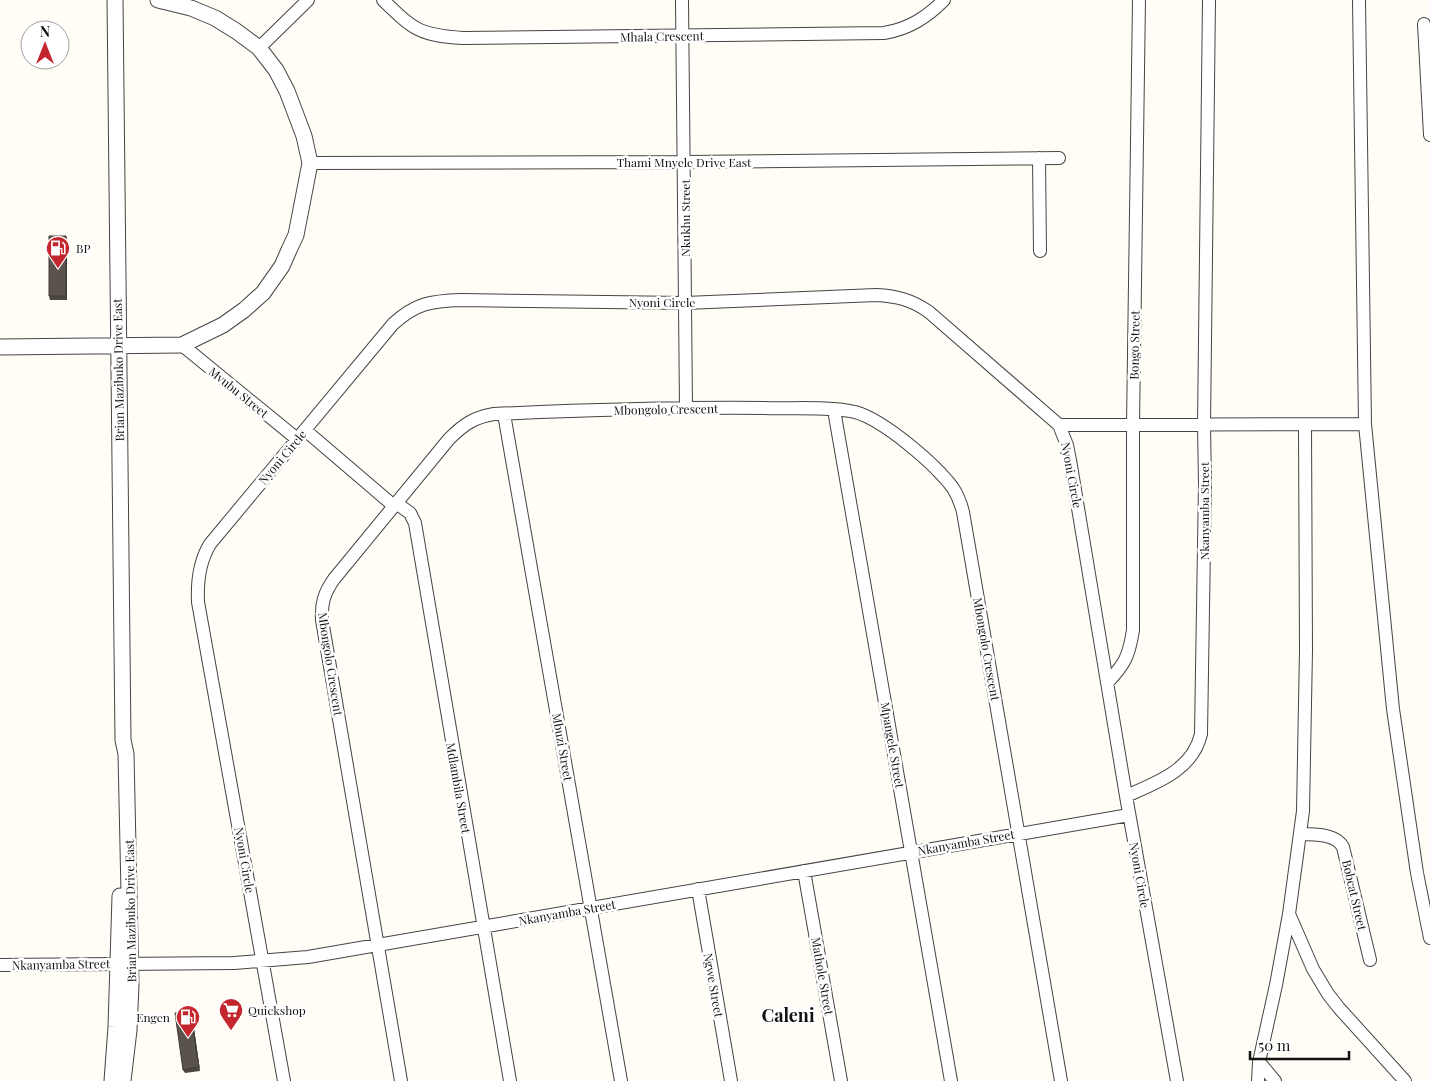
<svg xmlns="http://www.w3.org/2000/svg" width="1430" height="1081" font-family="'Playfair Display',serif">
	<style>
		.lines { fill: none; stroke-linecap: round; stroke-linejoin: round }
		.minor-casing { stroke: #444; stroke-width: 14 }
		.tertiary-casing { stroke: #444; stroke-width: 17 }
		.minor { stroke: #fff; stroke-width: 12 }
		.tertiary { stroke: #fff; stroke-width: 15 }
		.wall { fill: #4d4742 }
		.shaded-wall { fill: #3f3936 }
		.building { fill: #5a524d; stroke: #3f3936 }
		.labels { text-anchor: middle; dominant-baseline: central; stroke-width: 5; stroke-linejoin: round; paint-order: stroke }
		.street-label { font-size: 12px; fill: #111; stroke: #fff }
		.poi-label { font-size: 12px; fill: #111; stroke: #fff; text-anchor: start }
		.district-label { font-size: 18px; font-weight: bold; fill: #111; stroke: #fff }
	</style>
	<rect width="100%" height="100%" fill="#fffdf5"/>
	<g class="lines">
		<!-- minor casing -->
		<g class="minor-casing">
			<path id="minor" d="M 383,0 C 414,30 419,35 463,38 L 884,33 C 909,29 927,17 944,0
				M 682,0 L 686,407
				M 1359,0 L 1365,424 L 1393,709 L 1417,873 L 1430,938
				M 1424,24 L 1430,135
				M 259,48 L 308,0
				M 1039,158 L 1040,251
				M 310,163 L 684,162 L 1059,158
				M 182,345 L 297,439
				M 834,410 L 951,1081
				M 504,414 L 621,1081
				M 1059,425 L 1365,424
				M 305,430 L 394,506
				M 396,503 L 410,513 L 415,523 L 510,1081
				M 1107,683 C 1125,664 1129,656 1133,630 L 1133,425 L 1139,0
				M 1126,796 C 1156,783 1193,770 1201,734 L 1205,484 L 1204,425 L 1209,0
				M 1301,834 C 1315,835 1335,833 1343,847 L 1370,960
				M 804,871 L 841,1081
				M 698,889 L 731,1081
				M 1289,914 L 1313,969 L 1328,994 L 1339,1008 L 1405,1081
				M 0,965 L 234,963 L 308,957 L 1129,815
				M 1259,1062 L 1275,1081
				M 284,1081 L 198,602 C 197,581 199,562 210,544 L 393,324 C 416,303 431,301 461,300 L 685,303 L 876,295 C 897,296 912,300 929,312 L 1059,425 L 1067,445 L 1070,460 L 1126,796 L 1177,1081
				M 401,1081 L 322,620 C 321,604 324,593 334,579 L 449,439 C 463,425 474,417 494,414 C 584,410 673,407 764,408 C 790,409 830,406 855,412 C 884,420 935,464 953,488 C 958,496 961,504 963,512 L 1061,1081
				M 1258,1081 L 1259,1062 L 1276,985 L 1289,914 L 1303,811 L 1306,650 L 1305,426"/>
		</g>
		<!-- tertiary casing -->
		<g class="tertiary-casing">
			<path id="tertiary" d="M 115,0 L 123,740 L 126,754 L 131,985 L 129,1030 L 123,1081
				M 0,347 L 182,345 L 223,325 L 244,310 L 263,293 L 282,266 L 289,250 L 296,235 L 310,163 L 304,136 L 287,91 L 276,70 L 259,48 L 236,31 L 215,18 L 191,8 L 158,0
				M 112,1081 L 116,1027 L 120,896"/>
		</g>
		<!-- minor -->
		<use href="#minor" class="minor"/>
		<!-- tertiary -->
		<use href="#tertiary" class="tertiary"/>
	</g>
	<!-- wall -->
	<path class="wall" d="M 67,240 L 67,300 L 50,300 L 49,296 Z
		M 190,1011 L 192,1014 L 200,1071 L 185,1073 L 183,1070 Z"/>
	<!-- shaded-wall -->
	<path class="shaded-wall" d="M 66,236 L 67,240 L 67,300 L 66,296 Z
		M 190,1011 L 192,1014 L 200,1071 L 199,1067 Z"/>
	<!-- building -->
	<path class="building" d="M 49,236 L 66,236 L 66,296 L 49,296 Z
		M 190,1011 L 199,1067 L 183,1070 L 175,1013 Z"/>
	<!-- icons -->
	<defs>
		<g id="fuel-pin" transform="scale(1.25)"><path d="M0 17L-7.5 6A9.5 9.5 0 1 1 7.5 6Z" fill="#c4262e" stroke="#fff"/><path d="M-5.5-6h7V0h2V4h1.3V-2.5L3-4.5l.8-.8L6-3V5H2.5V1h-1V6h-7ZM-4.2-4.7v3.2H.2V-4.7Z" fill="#fff"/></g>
		<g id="supermarket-pin" transform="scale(1.25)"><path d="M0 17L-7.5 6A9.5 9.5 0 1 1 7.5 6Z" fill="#c4262e" stroke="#fff"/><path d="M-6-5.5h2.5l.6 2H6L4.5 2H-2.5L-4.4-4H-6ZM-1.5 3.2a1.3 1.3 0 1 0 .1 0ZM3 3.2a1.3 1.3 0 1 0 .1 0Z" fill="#fff"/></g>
	</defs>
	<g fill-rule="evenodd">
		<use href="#fuel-pin" x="58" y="248"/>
		<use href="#supermarket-pin" x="231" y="1010"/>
		<use href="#fuel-pin" x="188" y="1017"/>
	</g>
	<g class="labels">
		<!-- street labels -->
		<g class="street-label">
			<text transform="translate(662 36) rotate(-1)">Mhala Crescent</text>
			<text x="684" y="162">Thami Mnyele Drive East</text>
			<text transform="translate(685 218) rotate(-90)">Nkukhu Street</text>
			<text x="662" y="302">Nyoni Circle</text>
			<text transform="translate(1134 345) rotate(-89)">Bongo Street</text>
			<text transform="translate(118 370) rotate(-91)">Brian Mazibuko Drive East</text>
			<text transform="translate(239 392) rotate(39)">Mvubu Street</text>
			<text transform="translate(666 409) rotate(-1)">Mbongolo Crescent</text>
			<text transform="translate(282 457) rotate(-50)">Nyoni Circle</text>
			<text transform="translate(1072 475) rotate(79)">Nyoni Circle</text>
			<text transform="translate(1204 511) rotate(-90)">Nkanyamba Street</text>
			<text transform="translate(987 649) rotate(80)">Mbongolo Crescent</text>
			<text transform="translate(331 664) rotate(81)">Mbongolo Crescent</text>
			<text transform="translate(893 745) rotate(80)">Mpangele Street</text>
			<text transform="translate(563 747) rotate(80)">Mbuzi Street</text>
			<text transform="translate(459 788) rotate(80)">Mdlambila Street</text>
			<text transform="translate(966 842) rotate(-10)">Nkanyamba Street</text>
			<text transform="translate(245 860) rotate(80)">Nyoni Circle</text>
			<text transform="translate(1140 875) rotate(80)">Nyoni Circle</text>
			<text transform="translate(1355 895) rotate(77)">Bobcat Street</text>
			<text transform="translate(130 911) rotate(-91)">Brian Mazibuko Drive East</text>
			<text transform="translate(567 912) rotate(-10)">Nkanyamba Street</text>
			<text transform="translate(61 964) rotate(-1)">Nkanyamba Street</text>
			<text transform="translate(823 976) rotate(80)">Mathole Street</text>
			<text transform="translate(714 985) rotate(80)">Ngwe Street</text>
		</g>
		<!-- poi labels -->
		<g class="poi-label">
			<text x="76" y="248">BP</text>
			<text x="248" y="1010">Quickshop</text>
			<text x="170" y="1017" text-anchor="end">Engen</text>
		</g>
		<!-- district labels -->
		<g class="district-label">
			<text x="788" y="1015">Caleni</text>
		</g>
	</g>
	<!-- north arrow -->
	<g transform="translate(45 45)"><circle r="24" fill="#ffffff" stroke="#a0a0a0"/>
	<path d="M0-4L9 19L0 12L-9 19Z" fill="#c4262e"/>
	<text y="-8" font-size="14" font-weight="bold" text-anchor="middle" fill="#111111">N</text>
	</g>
	<!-- scale -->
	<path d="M1250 1051v8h99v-8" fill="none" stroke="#111111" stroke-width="2.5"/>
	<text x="1258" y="1051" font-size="15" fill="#111111" stroke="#ffffff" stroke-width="4" paint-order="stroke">50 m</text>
</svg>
